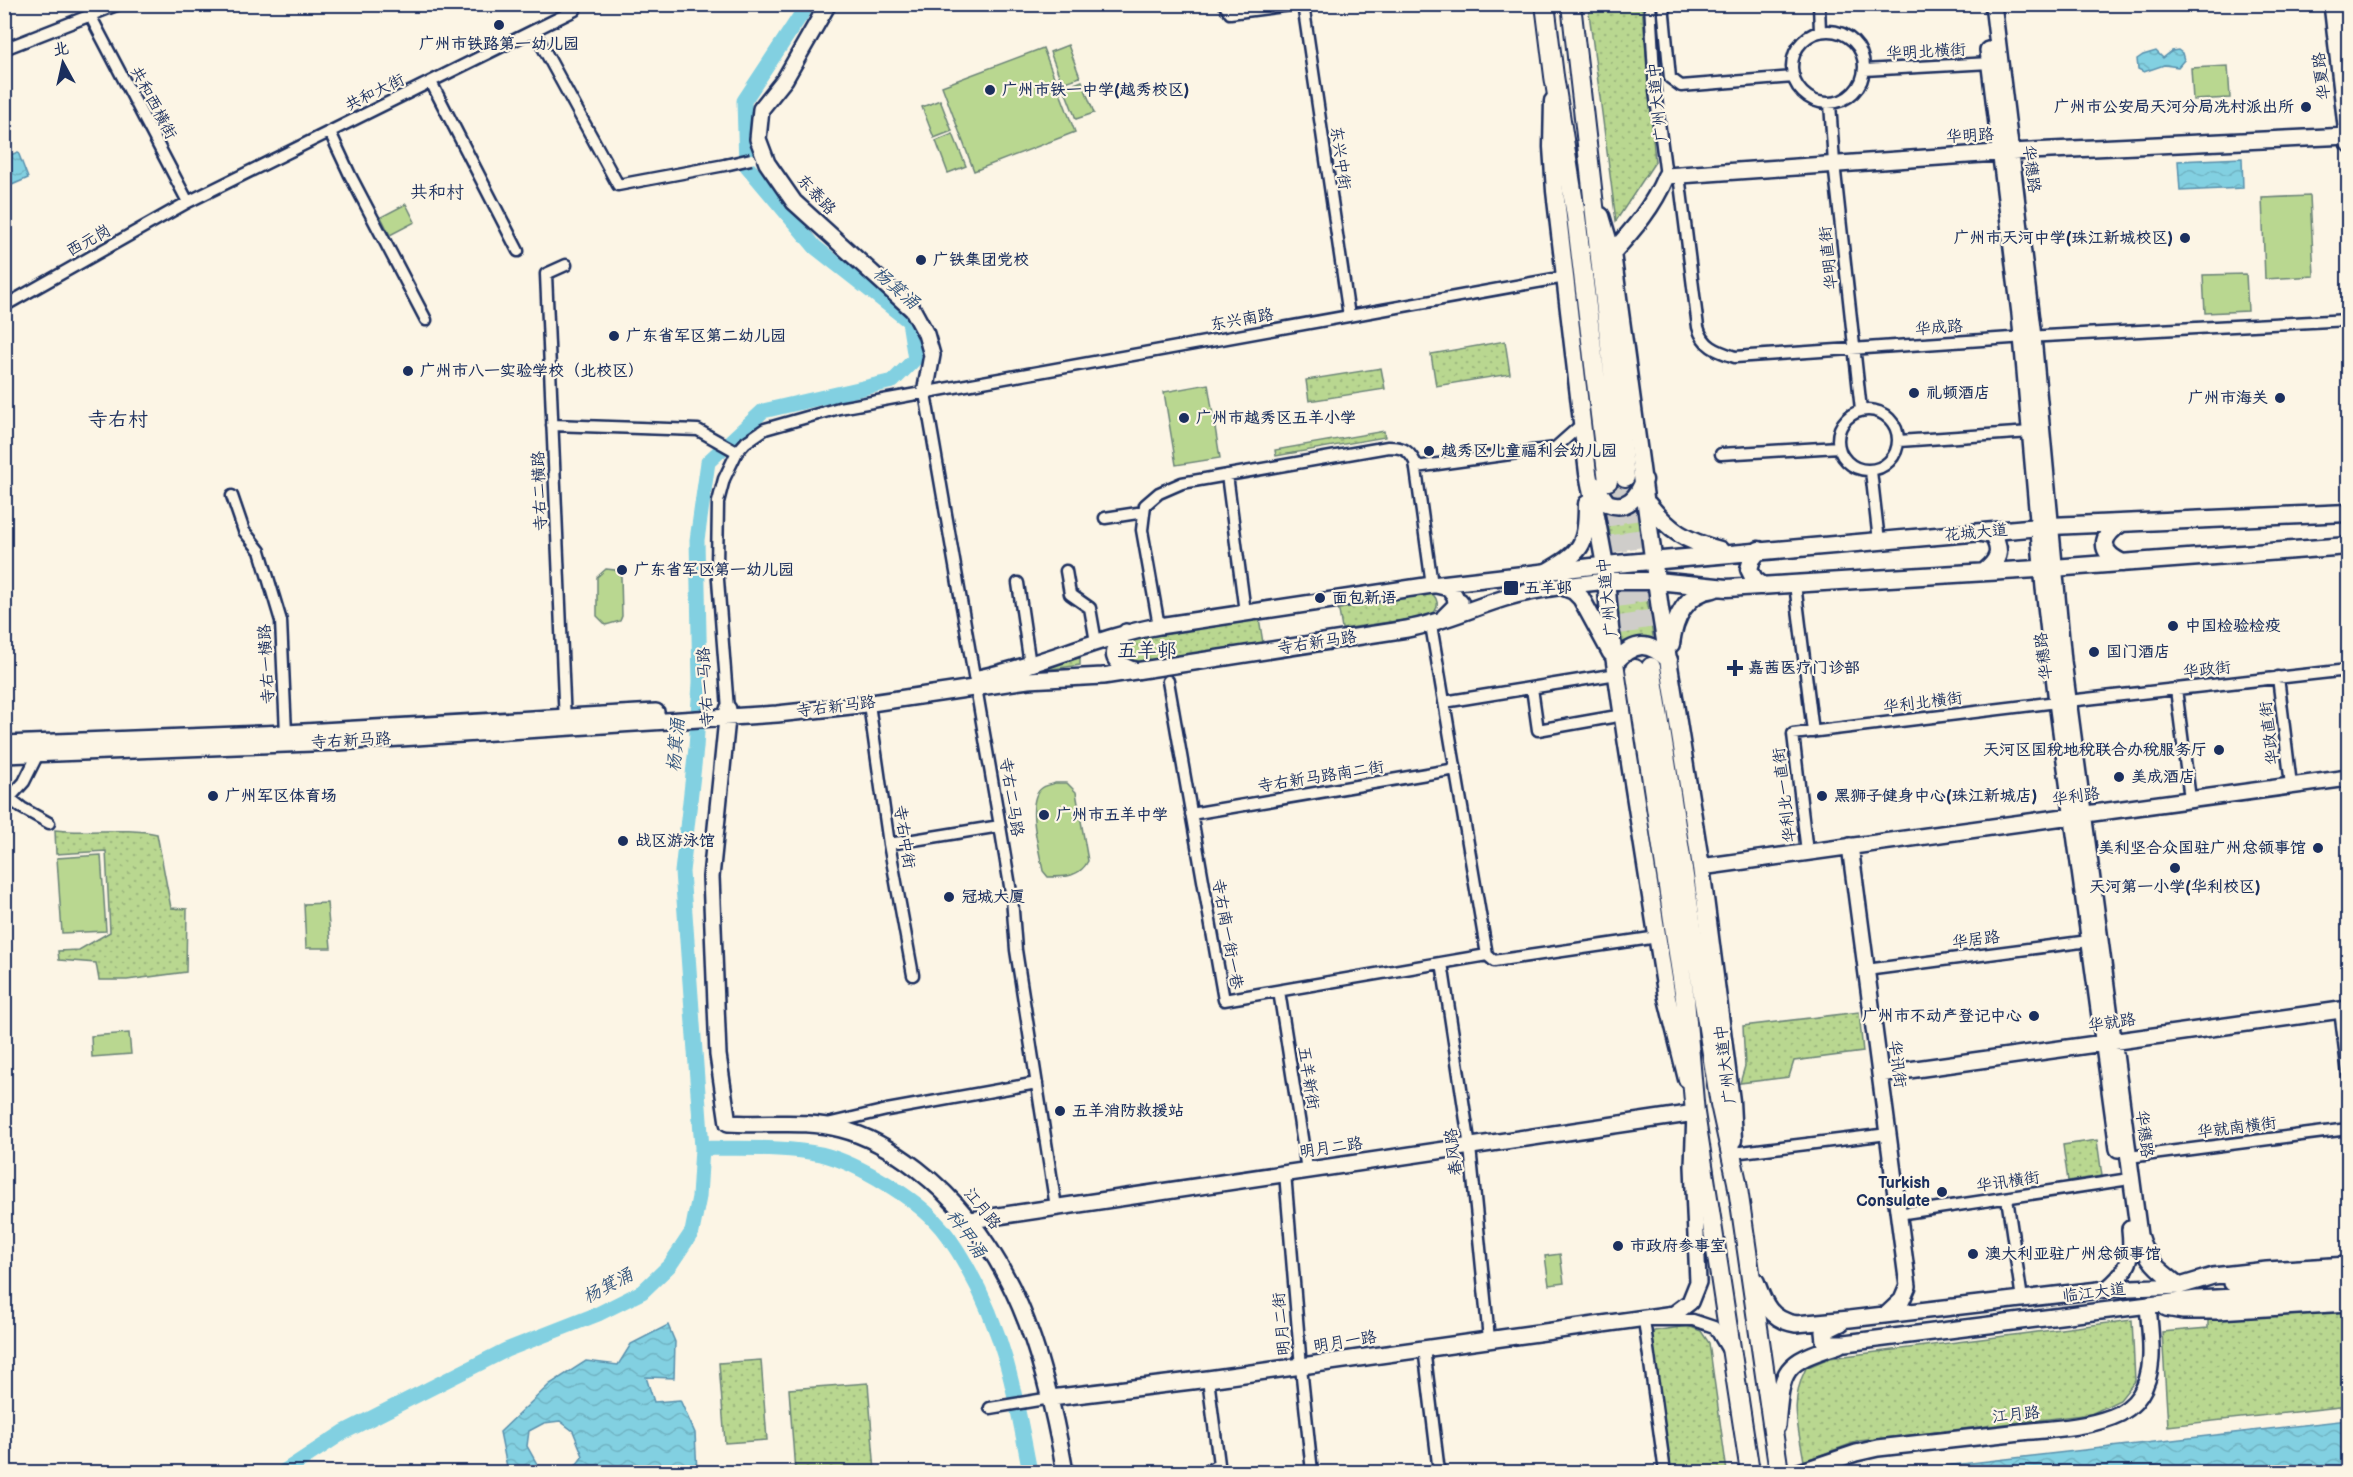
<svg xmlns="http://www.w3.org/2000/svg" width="2353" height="1477" font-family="'Balsamiq Sans','LXGW WenKai TC',sans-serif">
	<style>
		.grass { fill: url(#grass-dots); stroke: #6a8377; stroke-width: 1.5 }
		.garden { fill: #b9d790; stroke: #6a8377; stroke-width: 1.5 }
		.water { fill: url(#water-waves); stroke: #5990ad; stroke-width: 1.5 }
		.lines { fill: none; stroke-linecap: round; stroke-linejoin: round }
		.river { stroke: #82d0e1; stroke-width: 15 }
		.highway-tunnel { stroke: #cfcdca; stroke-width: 18; stroke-dasharray: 18 9; stroke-linecap: butt }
		.street-casing { stroke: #1b2f5e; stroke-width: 15 }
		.secondary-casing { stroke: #1b2f5e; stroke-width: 20 }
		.primary-casing { stroke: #1b2f5e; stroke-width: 21 }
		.highway-casing { stroke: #1b2f5e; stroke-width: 22 }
		.street { stroke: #fcf5e5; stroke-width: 10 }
		.secondary { stroke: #fcf5e5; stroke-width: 15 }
		.primary { stroke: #fcf5e5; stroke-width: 16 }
		.highway { stroke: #fcf5e5; stroke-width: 18 }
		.street-bridge-casing { stroke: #1b2f5e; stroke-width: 15; stroke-linecap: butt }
		.street-bridge { stroke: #fcf5e5; stroke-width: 10 }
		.poi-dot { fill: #1b2f5e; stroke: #fcf5e5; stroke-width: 2 }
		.labels { text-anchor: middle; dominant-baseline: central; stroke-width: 4.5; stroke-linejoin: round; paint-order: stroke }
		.poi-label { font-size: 16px; font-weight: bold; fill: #1b2f5e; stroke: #fcf5e5; text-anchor: start }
		.street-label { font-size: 16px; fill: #1b2f5e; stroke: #fcf5e5 }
		.neighbourhood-label { font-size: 18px; fill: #1b2f5e; stroke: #fcf5e5 }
		.water-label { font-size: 18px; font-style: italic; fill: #35577f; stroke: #fcf5e5 }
		.quarter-label { font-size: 20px; fill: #1b2f5e; stroke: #fcf5e5 }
	</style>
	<defs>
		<pattern id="grass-dots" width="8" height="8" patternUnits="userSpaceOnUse" patternTransform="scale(1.5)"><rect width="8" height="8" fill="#b9d790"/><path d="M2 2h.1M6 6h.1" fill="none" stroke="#9eb97f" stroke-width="1.8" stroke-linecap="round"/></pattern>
		<pattern id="water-waves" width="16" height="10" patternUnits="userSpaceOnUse" patternTransform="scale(1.5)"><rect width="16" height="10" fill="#82d0e1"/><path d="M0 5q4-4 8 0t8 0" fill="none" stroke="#70b3c3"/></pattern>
	</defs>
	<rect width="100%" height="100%" fill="#fcf5e5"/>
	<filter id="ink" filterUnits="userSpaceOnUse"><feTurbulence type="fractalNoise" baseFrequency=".0167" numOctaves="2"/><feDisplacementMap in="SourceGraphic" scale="12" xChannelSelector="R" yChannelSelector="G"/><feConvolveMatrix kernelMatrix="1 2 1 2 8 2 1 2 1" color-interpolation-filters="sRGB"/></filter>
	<g filter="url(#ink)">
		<!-- grass -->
		<path class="grass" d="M 1588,5 L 1642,5 L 1655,162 L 1616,221 Z
			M 1505,341 L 1510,374 L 1436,386 L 1431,354 Z
			M 1381,368 L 1385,389 L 1309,401 L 1306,380 Z
			M 1384,431 L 1385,437 L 1276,456 L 1275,450 Z
			M 1634,479 L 1633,493 L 1615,501 L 1600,484 Z
			M 1637,506 L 1641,543 L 1631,547 L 1612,547 L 1606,512 C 1617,514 1629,514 1637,506 Z
			M 1427,591 C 1439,596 1441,608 1430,616 L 1342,629 L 1338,605 Z
			M 1637,595 L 1647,599 L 1654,642 L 1623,647 L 1617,602 L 1627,596 Z
			M 1259,618 L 1263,643 L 1132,665 L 1125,663 L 1120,651 L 1127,641 Z
			M 1080,658 L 1080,665 L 1045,670 L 1044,663 Z
			M 55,830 C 89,834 124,827 157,834 L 171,908 L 187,909 L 186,972 L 127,980 L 99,980 L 96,963 L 59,960 L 58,951 L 79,950 L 110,932 L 106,851 L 56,854 Z
			M 1859,1012 L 1863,1052 L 1794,1061 L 1789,1077 L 1740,1083 L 1745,1066 L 1743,1026 Z
			M 2097,1140 L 2102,1176 L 2068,1181 L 2063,1145 Z
			M 2348,1310 L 2348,1406 L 2168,1426 L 2162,1332 L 2208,1328 L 2208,1319 Z
			M 2132,1320 L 2135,1381 L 2120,1400 L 2091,1414 L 1859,1441 L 1804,1461 C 1798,1425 1789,1403 1806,1368 L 1829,1358 Z
			M 1688,1326 L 1701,1331 L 1709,1343 L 1727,1472 L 1673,1472 L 1666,1461 L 1649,1344 L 1654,1331 Z
			M 761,1360 L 767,1440 L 725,1443 L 719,1363 Z
			M 868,1383 L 875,1472 L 795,1472 L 789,1389 Z"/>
		<!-- garden -->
		<path class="garden" d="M 1068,45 L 1080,77 L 1062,83 L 1050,52 Z
			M 1043,48 L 1075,132 L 974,171 L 942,86 Z
			M 2228,66 L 2230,98 L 2193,100 L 2191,68 Z
			M 1082,81 L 1094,113 L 1076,119 L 1064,88 Z
			M 940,100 L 952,131 L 934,138 L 922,107 Z
			M 953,134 L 966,166 L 948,173 L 936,141 Z
			M 2310,196 L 2314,276 L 2265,279 L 2262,198 Z
			M 406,204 L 415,222 L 390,235 L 381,217 Z
			M 2246,274 L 2248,311 L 2205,313 L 2203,275 Z
			M 1208,384 L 1220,458 L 1176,465 L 1164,392 Z
			M 606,569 L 615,570 L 621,576 L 622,616 L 620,621 L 606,625 L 597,616 L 597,577 Z
			M 1055,783 L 1067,783 L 1076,792 L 1088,861 C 1080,877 1065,877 1048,877 L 1043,871 C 1040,853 1024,800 1042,788 C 1045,785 1052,785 1055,783 Z
			M 101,855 L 106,931 L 62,933 L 57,858 Z
			M 327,903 L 331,948 L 306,948 L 304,904 Z
			M 129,1033 L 131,1054 L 92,1057 L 91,1036 Z
			M 1560,1254 L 1564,1283 L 1549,1285 L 1545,1256 Z"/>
		<!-- water -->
		<path class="water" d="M 2178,50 L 2182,53 L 2184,60 L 2178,67 L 2164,65 L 2144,72 L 2138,69 L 2137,59 L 2143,55 L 2156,51 L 2163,58 L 2172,51 Z
			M 18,152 L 28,178 L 5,188 L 5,157 Z
			M 2242,158 L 2243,188 L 2180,191 L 2178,161 Z
			M 668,1325 L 675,1342 L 674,1378 L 646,1377 L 654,1402 L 680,1400 L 695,1433 L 697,1472 L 571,1472 L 583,1456 L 573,1431 L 560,1421 L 544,1423 L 529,1431 L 527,1446 L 541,1471 L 556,1472 L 508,1472 L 500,1432 L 550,1384 L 586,1361 L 618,1365 L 631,1344 Z
			M 2348,1420 L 2348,1472 L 1894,1472 L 1909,1470 Z"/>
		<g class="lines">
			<!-- river -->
			<path class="river" d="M 702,1148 C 741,1149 783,1146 821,1154 C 845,1160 866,1171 887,1184 C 903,1194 921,1206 934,1220 C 947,1233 957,1249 966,1265 C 1005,1333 1016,1397 1030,1472
				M 283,1472 L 344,1432 L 506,1350 L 598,1314 L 642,1292 L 670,1265 L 692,1232 L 699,1197 L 702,1148 L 682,872 L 696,748 L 700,682 L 697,540 L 708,462 L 763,411 L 893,381 L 915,359 L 909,321 L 815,247 L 746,165 L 744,101 L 808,4"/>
			<!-- highway-tunnel -->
			<path class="highway-tunnel" d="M 1625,477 L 1651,667
				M 1608,481 L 1635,669"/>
			<!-- street casing -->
			<g class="street-casing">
				<path id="street" d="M 1224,4 L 1230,13 L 1299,4
					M 1303,4 L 1349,316
					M 1650,4 L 1655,91 L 1666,176
					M 1663,4 L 1670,78 L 1681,86 L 1794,77
					M 1819,4 L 1820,32
					M 91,17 L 188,202
					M 534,31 L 618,185 L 725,165
					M1792 67a36 36 0 1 1 72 0a36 36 0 1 1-72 0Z
					M 4,49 L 119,4
					M 1864,70 L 1990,63
					M 431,82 L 518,251
					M 1830,103 L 1834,163 L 1861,410
					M 330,132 L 350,175 L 426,320
					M 1679,175 L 1698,327 C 1703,346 1716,351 1735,357 L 2026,337 L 2348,320
					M 4,306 L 188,202 L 575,10 L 572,4
					M 925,393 L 1000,826 L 1012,898 L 1016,950 L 1056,1207
					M1838 440a30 30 0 1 1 60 0a30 30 0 1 1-60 0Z
					M 552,425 L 698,430 L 737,452
					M 1899,441 L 2031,432
					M 1721,454 L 1839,447
					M 1416,467 L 1555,448 L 1582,424
					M 1871,471 L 1879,541
					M 1227,475 L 1245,612
					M 232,496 L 244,531 L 260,551 L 281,621 L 286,733
					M 1105,518 L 1144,512
					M 1066,571 L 1070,594 L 1090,608 L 1096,642
					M 1018,583 L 1030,665
					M 1795,584 L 1813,732
					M 1431,625 L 1487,955 L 1494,961 L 1658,937
					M 1159,626 L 1142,530 L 1145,505 L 1159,493 L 1182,483 L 1388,447 C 1402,447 1408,449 1415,462 L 1432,585
					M 2278,677 L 2291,785
					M 1168,681 L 1224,1000 L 1487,955
					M 1532,688 L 1538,730 L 1623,715
					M 2176,689 L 2190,799
					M 2068,701 L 2348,670
					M 1444,702 L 1617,674
					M 869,704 L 889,844 L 913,975
					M 728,709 L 717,567 L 718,502 L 724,479 L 737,452 L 746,442 L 765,429 L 839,408 L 1565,277
					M 565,723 L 546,274 L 566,265
					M 4,794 L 22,808 L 49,823
					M 4,804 L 24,782 L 38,754
					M 1191,814 L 1456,769
					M 889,844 L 1000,826
					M 1807,852 L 1793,734 L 2057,702
					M 1442,963 L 1470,1147 L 1489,1339
					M 1866,970 L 2089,941
					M 1279,991 L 1307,1170
					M 2340,1010 L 2348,1074
					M 827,1124 L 887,1110 L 1037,1083
					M 1733,1153 L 1888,1134
					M 2129,1157 L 2348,1129
					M 1285,1173 L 1301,1367 L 1312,1472
					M 2007,1198 L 2022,1299
					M 1898,1214 L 2123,1180
					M 1424,1348 L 1439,1472
					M 990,1408 L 1051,1398
					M 1207,1472 L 1219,1464 L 1208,1379
					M 1665,1472 L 1644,1320 L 1693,1320 L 1714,1327 L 1727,1349"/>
			</g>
			<!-- secondary casing -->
			<g class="secondary-casing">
				<path id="secondary" d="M 828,4 L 785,79 L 761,109 L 758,139 L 767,163 L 794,202 L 913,310 L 926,334 L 932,355 L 925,393
					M 1993,4 L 2033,337 L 2063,661 L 2139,1235 C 2147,1262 2159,1270 2180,1286
					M 2332,4 L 2348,143
					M 1988,50 L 2020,314 L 2044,588 L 2057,702 L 2118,1149
					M 1666,176 L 2011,152 L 2348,136
					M 1436,585 L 1449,588 L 1455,596 L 1456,603 L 1460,601 L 1444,617
					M 1126,632 C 1109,653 1109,663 1137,671
					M 978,678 C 1040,666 1097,637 1159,626 L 1432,585 L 1605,565
					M 728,709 L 711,877 L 718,1055 L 728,1123 C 765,1126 804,1119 841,1129 C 869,1136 895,1152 917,1169 C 1014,1244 1045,1357 1065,1472
					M 4,744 L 286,733 L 656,712
					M 4,755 L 338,742 L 777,714 L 851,706 L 1028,680 L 1103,676 L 1407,629 C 1441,623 1472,608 1505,598 C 1538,588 1573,585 1607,581
					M 1850,846 L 1908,1286 L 1902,1300 L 1887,1314
					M 1701,867 L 2348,778
					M 1880,1074 L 2348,1009
					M 971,1220 L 1695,1113 L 1693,1166 L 1698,1282 L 1690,1302 L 1674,1314 L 1208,1379 L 1051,1398
					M 1756,1281 C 1764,1303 1770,1320 1796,1324 L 1850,1319 L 2107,1289 L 2180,1286 L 2213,1276 L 2267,1270 L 2348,1265
					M 2232,1283 L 2348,1277
					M 2107,1289 C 2130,1270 2133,1258 2130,1229
					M 2166,1308 L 2183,1311 L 2218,1311 L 2348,1303
					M 1841,1323 L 1823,1332 L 1824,1341 L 1828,1343 L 1845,1343 L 2197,1299 L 2348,1291
					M 1777,1426 C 1782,1368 1782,1363 1839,1345
					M 1799,1472 L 1856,1453 L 1878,1448 C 1926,1443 1973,1437 2021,1432 C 2050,1429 2083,1428 2112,1417 C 2123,1413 2133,1406 2140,1395 C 2157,1369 2150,1335 2148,1305"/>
			</g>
			<!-- primary casing -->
			<g class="primary-casing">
				<path id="primary" d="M 1553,101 L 1552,147 L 1555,191 L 1588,473 L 1605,565 L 1610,628 L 1626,738 L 1667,998 L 1687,1079
					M 1601,216 L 1612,253 L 1660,609 L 1701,867 L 1731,1101 L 1733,1140
					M 1612,253 C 1634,229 1653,207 1666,176
					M 1594,485 L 1607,503 C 1627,511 1638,497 1644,480
					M 1648,504 C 1670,531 1685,541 1720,550
					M 2122,523 C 2100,536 2098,552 2123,563
					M 1981,533 L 1992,535 C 2003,551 1998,561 1984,572
					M 1759,550 L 1752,559 L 1749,569 L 1754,579 L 1763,586
					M 1605,565 L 2051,526 L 2348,513
					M 1545,573 C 1581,552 1587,547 1587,504
					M 1607,581 L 1657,581 L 1727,588 L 2053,568 L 2348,546
					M 1564,587 L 1574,591 L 1581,598 L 1611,653
					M 1671,644 C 1674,619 1686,592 1714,589
					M 1615,662 C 1635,641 1648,641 1669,660"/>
			</g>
			<!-- highway casing -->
			<g class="highway-casing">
				<path id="highway" d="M 1545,4 L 1554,76 L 1576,216 L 1608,481
					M 1571,4 L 1625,477
					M 1651,667 L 1720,1104 L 1737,1182 L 1779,1472
					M 1635,669 L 1685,999 L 1695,1113 L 1750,1472"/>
			</g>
			<!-- street -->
			<use href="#street" class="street"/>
			<!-- secondary -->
			<use href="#secondary" class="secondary"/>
			<!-- primary -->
			<use href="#primary" class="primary"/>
			<!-- highway -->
			<use href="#highway" class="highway"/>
			<!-- street-bridge casing -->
			<g class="street-bridge-casing">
				<path id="street-bridge" d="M 725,165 L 751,159"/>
			</g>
			<!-- street-bridge -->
			<use href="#street-bridge" class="street-bridge"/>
		</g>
	</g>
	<!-- markers -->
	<g class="poi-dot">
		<circle cx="499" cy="25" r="6"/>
		<circle cx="990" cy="90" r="6"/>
		<circle cx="2306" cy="107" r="6"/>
		<circle cx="2185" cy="238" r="6"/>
		<circle cx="921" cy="260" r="6"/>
		<circle cx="614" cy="336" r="6"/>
		<circle cx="408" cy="371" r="6"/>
		<circle cx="1914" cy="393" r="6"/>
		<circle cx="2280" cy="398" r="6"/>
		<circle cx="1184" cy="418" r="6"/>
		<circle cx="1429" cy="451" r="6"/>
		<circle cx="622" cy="570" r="6"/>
		<rect x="1503" y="580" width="16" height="16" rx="3"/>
		<circle cx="1320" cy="598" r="6"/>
		<circle cx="2173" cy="626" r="6"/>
		<circle cx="2094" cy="652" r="6"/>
		<path d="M1732 659h6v6h6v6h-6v6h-6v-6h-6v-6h6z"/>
		<circle cx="2219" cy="750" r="6"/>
		<circle cx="2119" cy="777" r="6"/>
		<circle cx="213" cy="796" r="6"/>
		<circle cx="1822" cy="796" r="6"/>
		<circle cx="1044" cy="815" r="6"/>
		<circle cx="623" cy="841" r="6"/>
		<circle cx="2318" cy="848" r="6"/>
		<circle cx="2175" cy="868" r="6"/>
		<circle cx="949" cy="897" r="6"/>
		<circle cx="2034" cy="1016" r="6"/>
		<circle cx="1060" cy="1111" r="6"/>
		<circle cx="1942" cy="1192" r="6"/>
		<circle cx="1618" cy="1246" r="6"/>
		<circle cx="1973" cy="1254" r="6"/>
	</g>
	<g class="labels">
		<!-- poi labels -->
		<g class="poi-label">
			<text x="499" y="44" text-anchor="middle">广州市铁路第一幼儿园</text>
			<text x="1002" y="90">广州市铁一中学(越秀校区)</text>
			<text x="2294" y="107" text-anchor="end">广州市公安局天河分局冼村派出所</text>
			<text x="2173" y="238" text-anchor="end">广州市天河中学(珠江新城校区)</text>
			<text x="933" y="260">广铁集团党校</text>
			<text x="626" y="336">广东省军区第二幼儿园</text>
			<text x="420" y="371">广州市八一实验学校（北校区）</text>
			<text x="1926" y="393">礼顿酒店</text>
			<text x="2268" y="398" text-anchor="end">广州市海关</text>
			<text x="1196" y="418">广州市越秀区五羊小学</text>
			<text x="1441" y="451">越秀区儿童福利会幼儿园</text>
			<text x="634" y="570">广东省军区第一幼儿园</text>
			<text x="1524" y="588">五羊邨</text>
			<text x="1332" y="598">面包新语</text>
			<text x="2185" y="626">中国检验检疫</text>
			<text x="2106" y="652">国门酒店</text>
			<text x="1748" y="668">嘉茜医疗门诊部</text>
			<text x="2207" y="750" text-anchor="end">天河区国税地税联合办税服务厅</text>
			<text x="2131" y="777">美成酒店</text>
			<text x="225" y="796">广州军区体育场</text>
			<text x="1834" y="796">黑狮子健身中心(珠江新城店)</text>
			<text x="1056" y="815">广州市五羊中学</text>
			<text x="635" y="841">战区游泳馆</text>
			<text x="2306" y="848" text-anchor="end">美利坚合众国驻广州总领事馆</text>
			<text x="2175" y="887" text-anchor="middle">天河第一小学(华利校区)</text>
			<text x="961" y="897">冠城大厦</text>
			<text x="2022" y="1016" text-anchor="end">广州市不动产登记中心</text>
			<text x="1072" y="1111">五羊消防救援站</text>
			<text x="1930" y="1183" text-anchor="end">Turkish<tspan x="1930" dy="18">Consulate</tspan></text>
			<text x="1630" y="1246">市政府参事室</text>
			<text x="1985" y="1254">澳大利亚驻广州总领事馆</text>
		</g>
		<!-- street labels -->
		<g class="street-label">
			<text transform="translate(1926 52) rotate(-3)">华明北橫街</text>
			<text transform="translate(2322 76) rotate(-97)">华夏路</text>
			<text transform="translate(375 93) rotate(-26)">共和大街</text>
			<text transform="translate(1658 102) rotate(-96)">广州大道中</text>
			<text transform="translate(153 103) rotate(62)">共和西横街</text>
			<text transform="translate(1970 136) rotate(-3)">华明路</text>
			<text transform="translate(1340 158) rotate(82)">东兴中街</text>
			<text transform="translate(2031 169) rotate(83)">华穗路</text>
			<text transform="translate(816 195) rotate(47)">东泰路</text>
			<text transform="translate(89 241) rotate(-29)">西元岗</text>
			<text transform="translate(1829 258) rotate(-96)">华明直街</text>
			<text transform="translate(1242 320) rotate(-10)">东兴南路</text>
			<text transform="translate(1939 328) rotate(-4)">华成路</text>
			<text transform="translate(540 491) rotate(-92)">寺右二横路</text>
			<text transform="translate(1976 533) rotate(-5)">花城大道</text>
			<text transform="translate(1608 597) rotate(-96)">广州大道中</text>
			<text transform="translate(1317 643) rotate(-9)">寺右新马路</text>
			<text transform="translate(2044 656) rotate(-97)">华穗路</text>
			<text transform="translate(267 664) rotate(-93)">寺右一横路</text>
			<text transform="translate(2207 670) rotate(-6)">华政街</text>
			<text transform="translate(706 687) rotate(-93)">寺右一马路</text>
			<text transform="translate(1923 703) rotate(-7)">华利北横街</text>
			<text transform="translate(836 707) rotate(-7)">寺右新马路</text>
			<text transform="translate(2270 733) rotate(-97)">华政直街</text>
			<text transform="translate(351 741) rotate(-3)">寺右新马路</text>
			<text transform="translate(1321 777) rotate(-9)">寺右新马路南二街</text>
			<text transform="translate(1785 795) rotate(-97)">华利北一直街</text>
			<text transform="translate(1011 797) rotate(81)">寺右二马路</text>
			<text transform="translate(2076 797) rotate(-8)">华利路</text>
			<text transform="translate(904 837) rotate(81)">寺右中街</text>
			<text transform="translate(1227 934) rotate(80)">寺右南一街一巷</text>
			<text transform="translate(1976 940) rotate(-7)">华居路</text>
			<text transform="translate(2112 1023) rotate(-8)">华就路</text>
			<text transform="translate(1726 1064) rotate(-97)">广州大道中</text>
			<text transform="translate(1897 1064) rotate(83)">华讯街</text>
			<text transform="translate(1308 1078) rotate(81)">五羊新街</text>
			<text transform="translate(2237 1128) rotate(-7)">华就南横街</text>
			<text transform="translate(2144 1134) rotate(83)">华穗路</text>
			<text transform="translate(1331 1148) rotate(-8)">明月二路</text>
			<text transform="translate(1454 1152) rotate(-97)">春风路</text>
			<text transform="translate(2008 1182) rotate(-8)">华讯横街</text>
			<text transform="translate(982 1209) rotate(51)">江月路</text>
			<text transform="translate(2094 1293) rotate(-7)">临江大道</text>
			<text transform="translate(1282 1324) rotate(-95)">明月二街</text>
			<text transform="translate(1345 1342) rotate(-9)">明月一路</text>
			<text transform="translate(2016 1415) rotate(-6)">江月路</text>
		</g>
		<!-- neighbourhood labels -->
		<g class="neighbourhood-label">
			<text x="437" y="192">共和村</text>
		</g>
		<!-- water labels -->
		<g class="water-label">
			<text transform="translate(896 288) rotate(41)">杨箕涌</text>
			<text transform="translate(676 745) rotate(-85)">杨箕涌</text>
			<text transform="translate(966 1234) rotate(55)">科甲涌</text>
			<text transform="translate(608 1286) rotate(-28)">杨箕涌</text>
		</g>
		<!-- quarter labels -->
		<g class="quarter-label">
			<text x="118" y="420">寺右村</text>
			<text x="1147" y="651">五羊邨</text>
		</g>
	</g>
	<!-- margin -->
	<rect width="2353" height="1477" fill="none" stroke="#fcf5e5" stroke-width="24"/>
	<rect x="12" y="12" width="2329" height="1453" fill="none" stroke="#1b2f5e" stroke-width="2" filter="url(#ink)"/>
	<!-- north arrow -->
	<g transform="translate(63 63) rotate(352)" stroke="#fcf5e5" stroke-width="4.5" paint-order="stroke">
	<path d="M0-4.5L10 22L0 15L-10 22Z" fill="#1b2f5e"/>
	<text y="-9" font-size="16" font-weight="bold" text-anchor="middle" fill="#1b2f5e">北</text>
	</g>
</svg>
